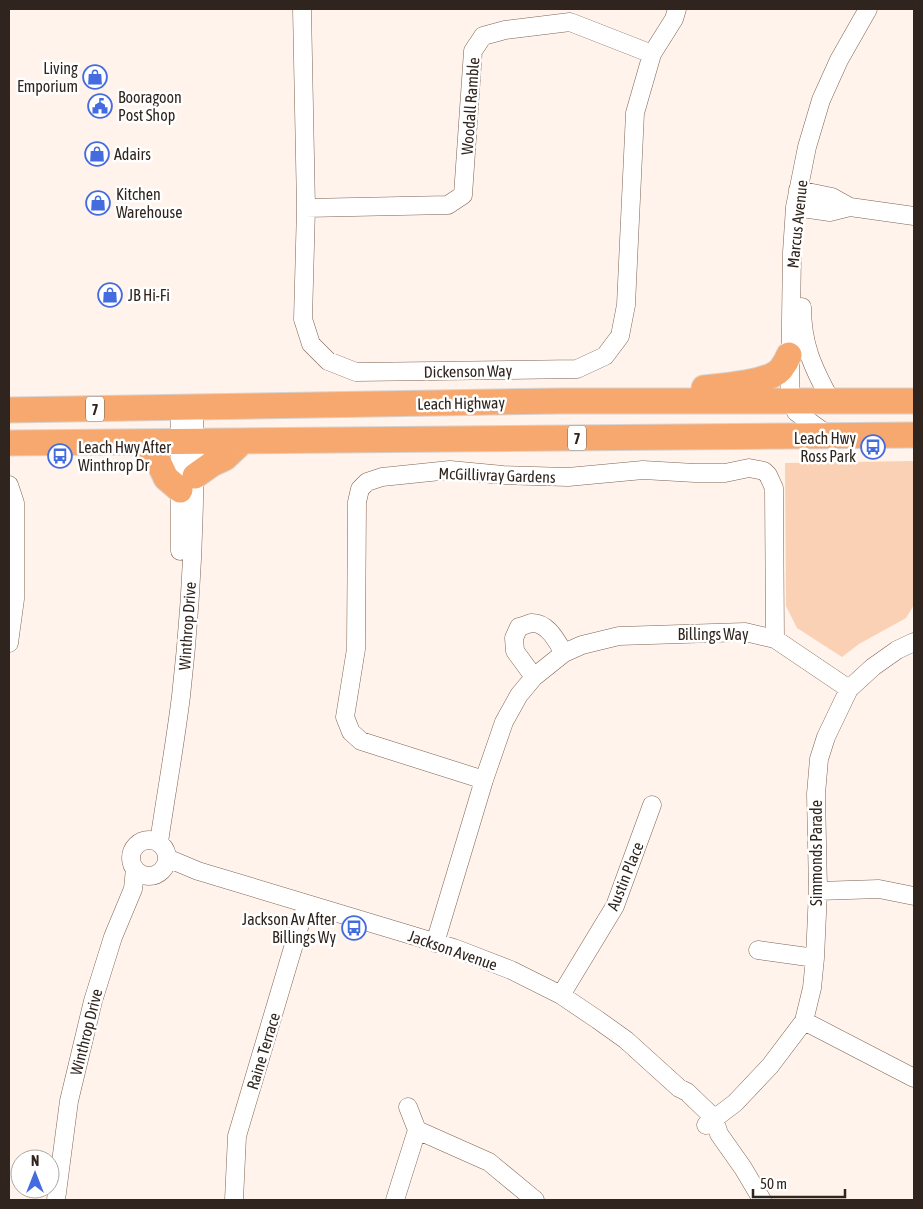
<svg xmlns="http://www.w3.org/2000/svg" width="923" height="1209" font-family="'Asap Condensed',sans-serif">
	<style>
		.green { fill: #fad1b4 }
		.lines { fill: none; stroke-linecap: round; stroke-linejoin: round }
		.minor-casing { stroke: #7d6453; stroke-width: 19 }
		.highway-casing { stroke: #d6d3d2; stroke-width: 27 }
		.minor { stroke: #fff; stroke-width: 18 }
		.highway { stroke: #f7a86e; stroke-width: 25 }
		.labels { text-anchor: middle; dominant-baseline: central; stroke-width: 5; stroke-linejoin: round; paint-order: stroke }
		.shield { fill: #fff; stroke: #6e6662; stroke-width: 1 }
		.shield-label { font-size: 15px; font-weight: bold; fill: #30251e }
		.poi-label { font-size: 16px; fill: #30251e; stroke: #fff; text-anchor: start }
		.street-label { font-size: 16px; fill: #30251e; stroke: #fff }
	</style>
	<rect width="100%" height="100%" fill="#fff3eb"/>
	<!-- green -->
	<path class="green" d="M 914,461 L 914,605 L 906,618 L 859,644 L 842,657 L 797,628 L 786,606 L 785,463 Z"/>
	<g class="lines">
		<!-- minor casing -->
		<g class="minor-casing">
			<path id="minor" d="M 302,9 L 306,208 L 303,319 L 311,344 L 328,361 L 356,372 L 577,369 L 605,356 L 620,336 L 626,305 L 635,113 L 652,54 L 674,19 L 677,9
				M 798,190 L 832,197 L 850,207 L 914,216
				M 795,207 L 830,212 L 850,207
				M 306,208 L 448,205 L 463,195 L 473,51 L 483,36 L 505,30 L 570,22 L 652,54
				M 802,307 C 802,345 813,368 831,401
				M 180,408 L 180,551
				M 828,435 L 796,412 L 790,388 L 792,252 L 795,207 L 807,147 L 821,100 L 839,60 L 868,9
				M 9,485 L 15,503 L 15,599 L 9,643
				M 534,677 L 515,651 L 514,638 L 519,627 C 523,626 528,624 531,623 C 548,622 557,642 564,653
				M 484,780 L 361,741 L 351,732 L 345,717 L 356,649 L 357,502 L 360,489 L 367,482 L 382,477 L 450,470 L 503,475 L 568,477 L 643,470 L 695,473 L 725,473 L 749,468 L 764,471 L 768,475 L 774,488 L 775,639
				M131 858a18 18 0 1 1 36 0a18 18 0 1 1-36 0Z
				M 159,842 C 166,794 175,745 181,696 C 192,600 196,503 194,407
				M 167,858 L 198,871 L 454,948 L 511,970 L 561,995 L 598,1020 L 626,1040 L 679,1088 L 687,1092 L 714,1118 L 719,1134 L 743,1168 L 762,1200
				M 818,891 L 879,889 L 914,896
				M 435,943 L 484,780 L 504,722 L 519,695 L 534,677 L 564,653 L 582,645 L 619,636 L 745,632 L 775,639 L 849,689
				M 758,950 L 815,958
				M 561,995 L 615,906 L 652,805
				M 804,1021 L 914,1078
				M 706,1125 L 735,1103 L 770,1066 L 804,1021 L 812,988 L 815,958 L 818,891 L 816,794 L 819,759 L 826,737 L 849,689 L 873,667 L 897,650 L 914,642
				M 417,1130 L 489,1162 L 535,1200
				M 56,1200 L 69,1101 L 93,1001 L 113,937 L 133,889 L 135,869
				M 234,1200 L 237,1136 L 306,904
				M 395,1200 L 417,1130 L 408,1107"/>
		</g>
		<!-- highway casing -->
		<g class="highway-casing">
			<path id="highway" d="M 704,388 C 722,386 769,383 781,369 C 784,365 787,360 789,355
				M 9,410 L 560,401 L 914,401
				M 144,442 L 158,461 L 166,478 L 180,490
				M 9,443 L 914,435
				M 195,476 L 212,464 L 225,458 L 243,441"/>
		</g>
		<!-- minor -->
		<use href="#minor" class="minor"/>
		<!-- highway -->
		<use href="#highway" class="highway"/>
	</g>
	<!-- icons -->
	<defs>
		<g id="shop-ring" transform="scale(1.25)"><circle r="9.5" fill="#fff" stroke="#446cde" stroke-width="1.5"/><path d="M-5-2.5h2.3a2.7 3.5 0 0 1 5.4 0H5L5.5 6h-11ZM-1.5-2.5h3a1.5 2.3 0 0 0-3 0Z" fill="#446cde"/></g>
		<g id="civic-ring" transform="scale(1.25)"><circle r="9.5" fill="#fff" stroke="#446cde" stroke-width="1.5"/><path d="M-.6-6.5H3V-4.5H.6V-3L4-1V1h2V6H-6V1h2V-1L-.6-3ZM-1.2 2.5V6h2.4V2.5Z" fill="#446cde"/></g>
		<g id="bus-ring" transform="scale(1.25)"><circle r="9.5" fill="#fff" stroke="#446cde" stroke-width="1.5"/><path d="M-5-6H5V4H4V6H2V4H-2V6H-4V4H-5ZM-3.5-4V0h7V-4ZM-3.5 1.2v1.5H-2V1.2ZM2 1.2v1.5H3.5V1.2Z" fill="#446cde"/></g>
	</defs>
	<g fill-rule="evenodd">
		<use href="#shop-ring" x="95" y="77"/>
		<use href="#civic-ring" x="100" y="106"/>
		<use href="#shop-ring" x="97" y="154"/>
		<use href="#shop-ring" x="98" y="203"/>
		<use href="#shop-ring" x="110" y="295"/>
		<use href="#bus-ring" x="873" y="447"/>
		<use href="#bus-ring" x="60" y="456"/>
		<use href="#bus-ring" x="354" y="928"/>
	</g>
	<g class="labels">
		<!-- shield labels -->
		<g class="shield">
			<rect x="86" y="396.5" width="18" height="25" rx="4"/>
			<rect x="568" y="425.5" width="18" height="25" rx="4"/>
		</g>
		<g class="shield-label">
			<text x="95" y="409">7</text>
			<text x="577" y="438">7</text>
		</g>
		<!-- poi labels -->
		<g class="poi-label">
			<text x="78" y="68" text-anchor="end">Living<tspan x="78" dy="18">Emporium</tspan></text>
			<text x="118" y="97">Booragoon<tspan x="118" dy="18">Post Shop</tspan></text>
			<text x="114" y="154">Adairs</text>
			<text x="116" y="194">Kitchen<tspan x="116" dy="18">Warehouse</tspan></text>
			<text x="128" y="295">JB Hi-Fi</text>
			<text x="856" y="438" text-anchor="end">Leach Hwy<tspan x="856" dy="18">Ross Park</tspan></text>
			<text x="78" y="447">Leach Hwy After<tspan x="78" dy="18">Winthrop Dr</tspan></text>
			<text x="336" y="919" text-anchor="end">Jackson Av After<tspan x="336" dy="18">Billings Wy</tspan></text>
		</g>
		<!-- street labels -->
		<g class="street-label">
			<text transform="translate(470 106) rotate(-86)">Woodall Ramble</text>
			<text transform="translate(797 224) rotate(-84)">Marcus Avenue</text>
			<text transform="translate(468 371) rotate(-1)">Dickenson Way</text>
			<text transform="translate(461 403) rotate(-1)">Leach Highway</text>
			<text transform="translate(497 475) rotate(2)">McGillivray Gardens</text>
			<text transform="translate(187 626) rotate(-86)">Winthrop Drive</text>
			<text x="713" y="634">Billings Way</text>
			<text transform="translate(816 853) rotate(-90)">Simmonds Parade</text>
			<text transform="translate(625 876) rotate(-68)">Austin Place</text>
			<text transform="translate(453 950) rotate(19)">Jackson Avenue</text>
			<text transform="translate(86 1032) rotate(-76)">Winthrop Drive</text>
			<text transform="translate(263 1051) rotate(-73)">Raine Terrace</text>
		</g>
	</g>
	<!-- border -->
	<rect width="923" height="1209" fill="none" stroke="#30251e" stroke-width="20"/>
	<!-- north arrow -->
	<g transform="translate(35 1174)"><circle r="24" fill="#ffffff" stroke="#aca8a5"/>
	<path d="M0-4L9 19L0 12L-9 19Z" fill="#446cde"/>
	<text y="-8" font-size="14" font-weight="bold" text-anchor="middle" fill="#30251e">N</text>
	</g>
	<!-- scale -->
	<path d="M753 1189v8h92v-8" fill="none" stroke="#30251e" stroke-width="2.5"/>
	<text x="760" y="1189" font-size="15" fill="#30251e" stroke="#ffffff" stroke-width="4" paint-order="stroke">50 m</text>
</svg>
